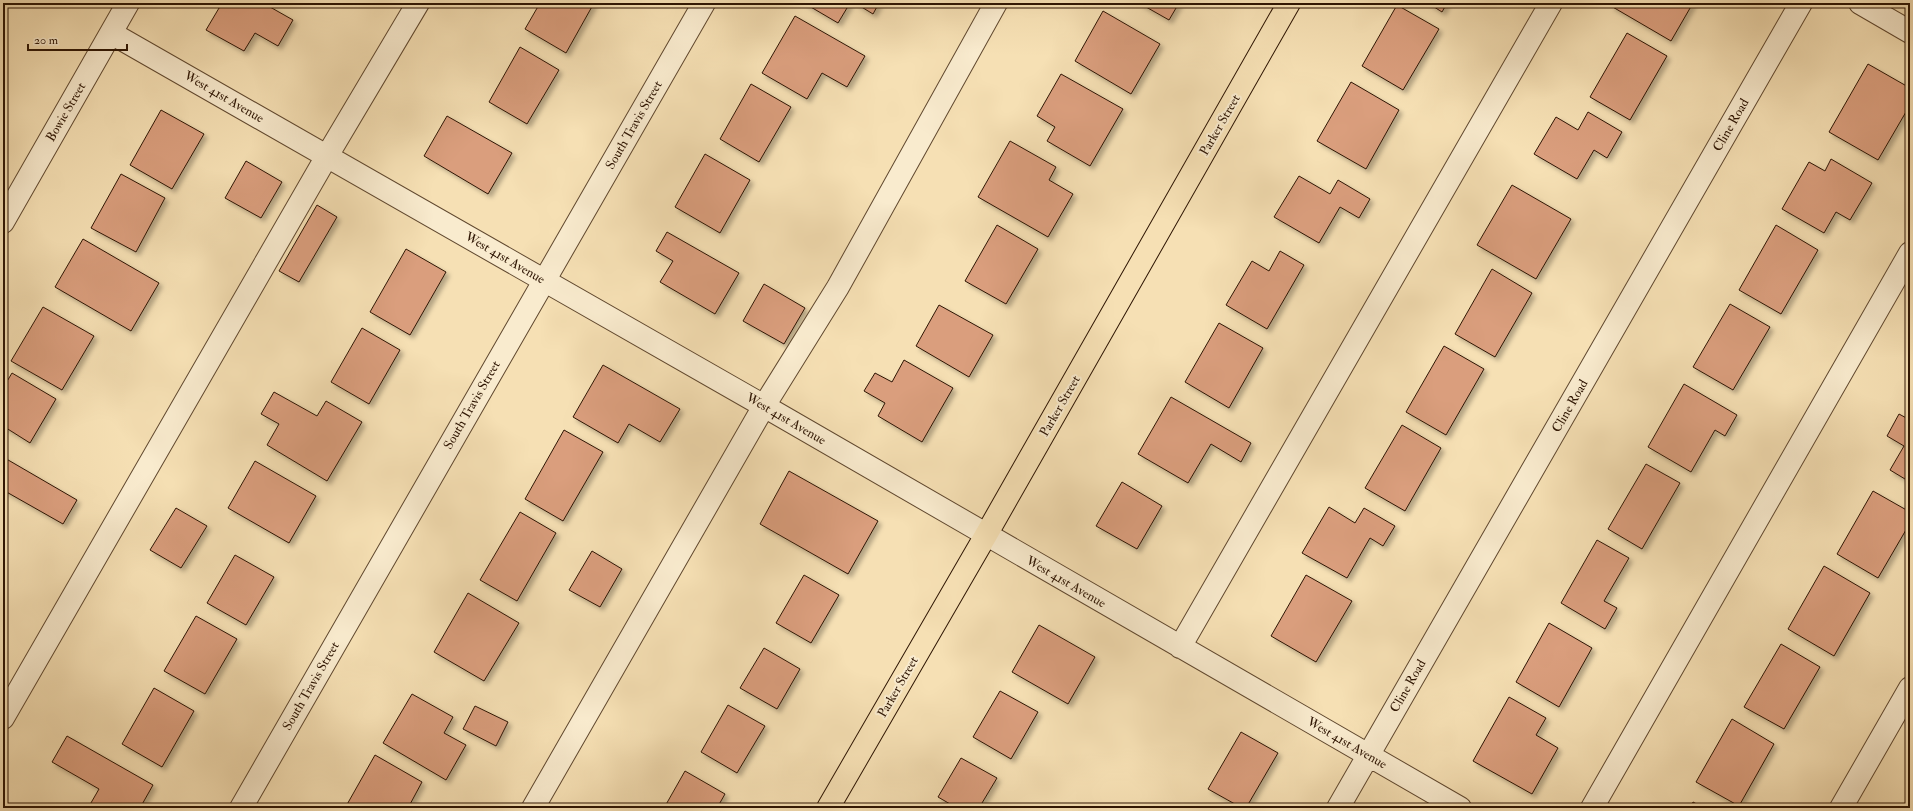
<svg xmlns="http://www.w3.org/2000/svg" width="1913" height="811" font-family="'IM FELL Double Pica',serif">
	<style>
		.building { fill: #da9e7d; stroke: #2e1503; filter: url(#shadow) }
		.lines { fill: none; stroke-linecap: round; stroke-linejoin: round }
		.minor-casing { stroke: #60482f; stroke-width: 24 }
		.major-casing { stroke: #2e1503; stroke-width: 24 }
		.minor { stroke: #f9ebce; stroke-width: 22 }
		.major { stroke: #f6e0b4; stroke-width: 22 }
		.labels { text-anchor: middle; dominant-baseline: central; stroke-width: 4; stroke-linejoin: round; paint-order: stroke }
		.street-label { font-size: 13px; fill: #2e1503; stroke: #f9ebce }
	</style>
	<defs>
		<filter id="shadow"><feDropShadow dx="3.5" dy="3.5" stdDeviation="2" flood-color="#0004"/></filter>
	</defs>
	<rect width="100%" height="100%" fill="#f6e0b4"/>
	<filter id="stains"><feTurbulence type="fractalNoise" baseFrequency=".005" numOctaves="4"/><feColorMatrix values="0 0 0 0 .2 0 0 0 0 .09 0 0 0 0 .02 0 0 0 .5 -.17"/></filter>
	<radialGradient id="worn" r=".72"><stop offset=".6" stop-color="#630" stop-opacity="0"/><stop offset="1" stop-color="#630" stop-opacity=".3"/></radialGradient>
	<!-- building -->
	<path class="building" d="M 222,3 L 263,3 L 293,20 L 278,46 L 255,33 L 244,51 L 206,30 Z
		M 540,3 L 594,3 L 566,53 L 525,29 Z
		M 804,3 L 850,3 L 838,23 Z
		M 855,3 L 879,3 L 873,14 Z
		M 1139,3 L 1179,3 L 1169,20 Z
		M 1428,3 L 1447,3 L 1442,12 Z
		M 1613,3 L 1693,3 L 1671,41 L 1611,6 Z
		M 1397,5 L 1439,29 L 1403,90 L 1362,66 Z
		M 1103,11 L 1160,44 L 1131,94 L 1075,61 Z
		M 795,16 L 865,56 L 847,87 L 822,73 L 807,99 L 762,73 Z
		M 1627,33 L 1667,56 L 1630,120 L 1590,97 Z
		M 520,47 L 559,70 L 527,124 L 489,102 Z
		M 1868,64 L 1910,88 L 1910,105 L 1878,160 L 1829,132 Z
		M 1061,74 L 1123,109 L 1090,166 L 1047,141 L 1055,127 L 1037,116 Z
		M 1351,82 L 1399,110 L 1366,169 L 1317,141 Z
		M 751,84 L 791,107 L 759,162 L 720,139 Z
		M 161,110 L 204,134 L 172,189 L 130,165 Z
		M 1588,112 L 1622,132 L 1607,158 L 1594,150 L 1577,179 L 1534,154 L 1556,117 L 1578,130 Z
		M 447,116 L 512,153 L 488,194 L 424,156 Z
		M 1010,141 L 1056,167 L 1049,180 L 1073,194 L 1048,237 L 978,197 Z
		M 705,154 L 750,180 L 720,233 L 675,207 Z
		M 1831,159 L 1872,183 L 1850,220 L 1836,212 L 1824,233 L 1782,209 L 1809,162 L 1825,171 Z
		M 246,161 L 282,182 L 261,218 L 225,198 Z
		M 121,174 L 165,198 L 136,252 L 91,228 Z
		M 1299,176 L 1330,194 L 1338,180 L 1370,199 L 1359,218 L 1340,207 L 1319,243 L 1274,217 Z
		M 1512,185 L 1571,219 L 1536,279 L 1477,245 Z
		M 317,205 L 337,217 L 299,282 L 279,271 Z
		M 997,225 L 1038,249 L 1006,304 L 965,281 Z
		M 1776,225 L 1818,250 L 1781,314 L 1739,290 Z
		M 667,232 L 739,273 L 715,314 L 660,282 L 673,261 L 656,251 Z
		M 83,239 L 159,283 L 131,331 L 55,287 Z
		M 406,249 L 446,272 L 410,335 L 370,312 Z
		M 1280,251 L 1304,265 L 1267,329 L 1226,305 L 1252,261 L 1269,271 Z
		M 1492,269 L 1532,293 L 1495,357 L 1455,334 Z
		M 764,284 L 805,308 L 784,344 L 743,321 Z
		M 1730,304 L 1770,327 L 1733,390 L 1693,367 Z
		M 939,305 L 993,335 L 969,377 L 916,346 Z
		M 43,307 L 94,336 L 62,390 L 11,361 Z
		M 1219,323 L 1263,348 L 1229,408 L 1185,382 Z
		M 362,328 L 400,350 L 369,404 L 331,382 Z
		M 1444,346 L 1484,369 L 1446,435 L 1406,412 Z
		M 904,360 L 953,388 L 922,442 L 878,416 L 885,403 L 864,391 L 875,373 L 892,382 Z
		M 603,365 L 680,409 L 660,442 L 629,424 L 618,443 L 573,417 Z
		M 12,373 L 56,399 L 30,443 L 3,426 L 3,388 Z
		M 1684,384 L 1737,415 L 1725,436 L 1715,430 L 1691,472 L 1648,447 Z
		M 274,392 L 317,416 L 326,401 L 362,422 L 327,481 L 267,445 L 279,424 L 261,414 Z
		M 1171,397 L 1251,443 L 1241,462 L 1211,444 L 1188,483 L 1138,454 Z
		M 1899,414 L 1910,420 L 1910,482 L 1890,470 L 1904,446 L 1887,436 Z
		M 1402,425 L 1441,448 L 1405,511 L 1365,488 Z
		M 564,430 L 603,452 L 563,521 L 525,499 Z
		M 3,457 L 77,500 L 63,524 L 3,490 Z
		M 255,461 L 316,496 L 289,543 L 228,508 Z
		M 1646,464 L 1680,483 L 1642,549 L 1608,529 Z
		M 789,471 L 878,521 L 848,574 L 760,524 Z
		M 1122,482 L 1162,506 L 1137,549 L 1096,526 Z
		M 1873,491 L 1910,512 L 1910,523 L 1878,578 L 1837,554 Z
		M 1329,507 L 1355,523 L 1364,508 L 1395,526 L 1383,546 L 1370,538 L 1347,578 L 1302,553 Z
		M 176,508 L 207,526 L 181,568 L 150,550 Z
		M 520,512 L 556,533 L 517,601 L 480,580 Z
		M 1597,540 L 1629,558 L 1604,601 L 1617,608 L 1605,629 L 1561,603 Z
		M 592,551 L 622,569 L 600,607 L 569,590 Z
		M 235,555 L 274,577 L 246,625 L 207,603 Z
		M 1824,566 L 1870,593 L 1834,656 L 1788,629 Z
		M 804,575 L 839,595 L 811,643 L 776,623 Z
		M 1306,575 L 1352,601 L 1316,662 L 1271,636 Z
		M 468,593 L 519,623 L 484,681 L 434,652 Z
		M 196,616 L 237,639 L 205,694 L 164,671 Z
		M 1549,623 L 1592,648 L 1559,707 L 1516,682 Z
		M 1039,625 L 1095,657 L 1068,704 L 1012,672 Z
		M 1781,644 L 1820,667 L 1784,729 L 1744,707 Z
		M 764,648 L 800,669 L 777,709 L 740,688 Z
		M 154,688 L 194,711 L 162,767 L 122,744 Z
		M 1000,691 L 1038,712 L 1011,759 L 973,737 Z
		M 412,694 L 453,717 L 444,733 L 466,745 L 446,780 L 383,743 Z
		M 1509,697 L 1546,718 L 1536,735 L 1558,748 L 1532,794 L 1473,761 Z
		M 728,705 L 765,726 L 737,773 L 701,752 Z
		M 475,706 L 508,722 L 496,746 L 463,729 Z
		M 1732,719 L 1774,744 L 1739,806 L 1696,782 Z
		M 1241,732 L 1278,753 L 1246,808 L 1242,808 L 1208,789 Z
		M 67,736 L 153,785 L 140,808 L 88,808 L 99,789 L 52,762 Z
		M 375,755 L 422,782 L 408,808 L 345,808 Z
		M 961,758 L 997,778 L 979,808 L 957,808 L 938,797 Z
		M 685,771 L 725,794 L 717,808 L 664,808 Z
		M 1693,802 L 1704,808 L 1690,808 Z"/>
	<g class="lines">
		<!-- minor casing -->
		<g class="minor-casing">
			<path id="minor" d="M 1860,3 L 1910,32
				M 111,33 L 764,406 L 1460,808
				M 3,222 L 128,3
				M 1180,647 L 1551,3
				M 3,718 L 327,156 L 418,3
				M 241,808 L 704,3
				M 533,808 L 764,406 L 838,287 L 996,3
				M 1338,808 L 1801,3
				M 1592,808 L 1910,253
				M 1841,808 L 1910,688"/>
		</g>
		<!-- major casing -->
		<g class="major-casing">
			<path id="major" d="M 828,808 L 986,535 L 1289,3"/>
		</g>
		<!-- minor -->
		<use href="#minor" class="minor"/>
		<!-- major -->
		<use href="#major" class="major"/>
	</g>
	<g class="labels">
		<!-- street labels -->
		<g class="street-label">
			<text transform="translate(224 97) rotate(30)">West 41st Avenue</text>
			<text transform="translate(66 112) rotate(-60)">Bowie Street</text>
			<text transform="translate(634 125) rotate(-60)">South Travis Street</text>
			<text transform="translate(1220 125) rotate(-60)">Parker Street</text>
			<text transform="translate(1731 125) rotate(-60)">Cline Road</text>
			<text transform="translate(505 258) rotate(30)">West 41st Avenue</text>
			<text transform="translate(472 405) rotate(-60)">South Travis Street</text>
			<text transform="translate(1060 406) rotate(-60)">Parker Street</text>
			<text transform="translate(1570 406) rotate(-60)">Cline Road</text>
			<text transform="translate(786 419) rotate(30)">West 41st Avenue</text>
			<text transform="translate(1066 582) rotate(30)">West 41st Avenue</text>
			<text transform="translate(311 686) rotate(-60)">South Travis Street</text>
			<text transform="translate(1408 686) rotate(-60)">Cline Road</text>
			<text transform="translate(898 687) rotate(-60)">Parker Street</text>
			<text transform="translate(1347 743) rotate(30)">West 41st Avenue</text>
		</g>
	</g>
	<!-- margin -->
	<rect width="1913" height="811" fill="none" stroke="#f6e0b4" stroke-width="16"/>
	<rect x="4" y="4" width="1905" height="803" fill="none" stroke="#2e1503" stroke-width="2"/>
	<rect x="8" y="8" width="1897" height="795" fill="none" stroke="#2e1503"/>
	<!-- scale -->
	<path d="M28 44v6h99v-6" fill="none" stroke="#2e1503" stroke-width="2"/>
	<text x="34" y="44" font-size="12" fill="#2e1503" stroke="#f9ebce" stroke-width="3" paint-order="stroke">20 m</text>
	<rect width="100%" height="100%" filter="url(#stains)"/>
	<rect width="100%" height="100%" fill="url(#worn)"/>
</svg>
